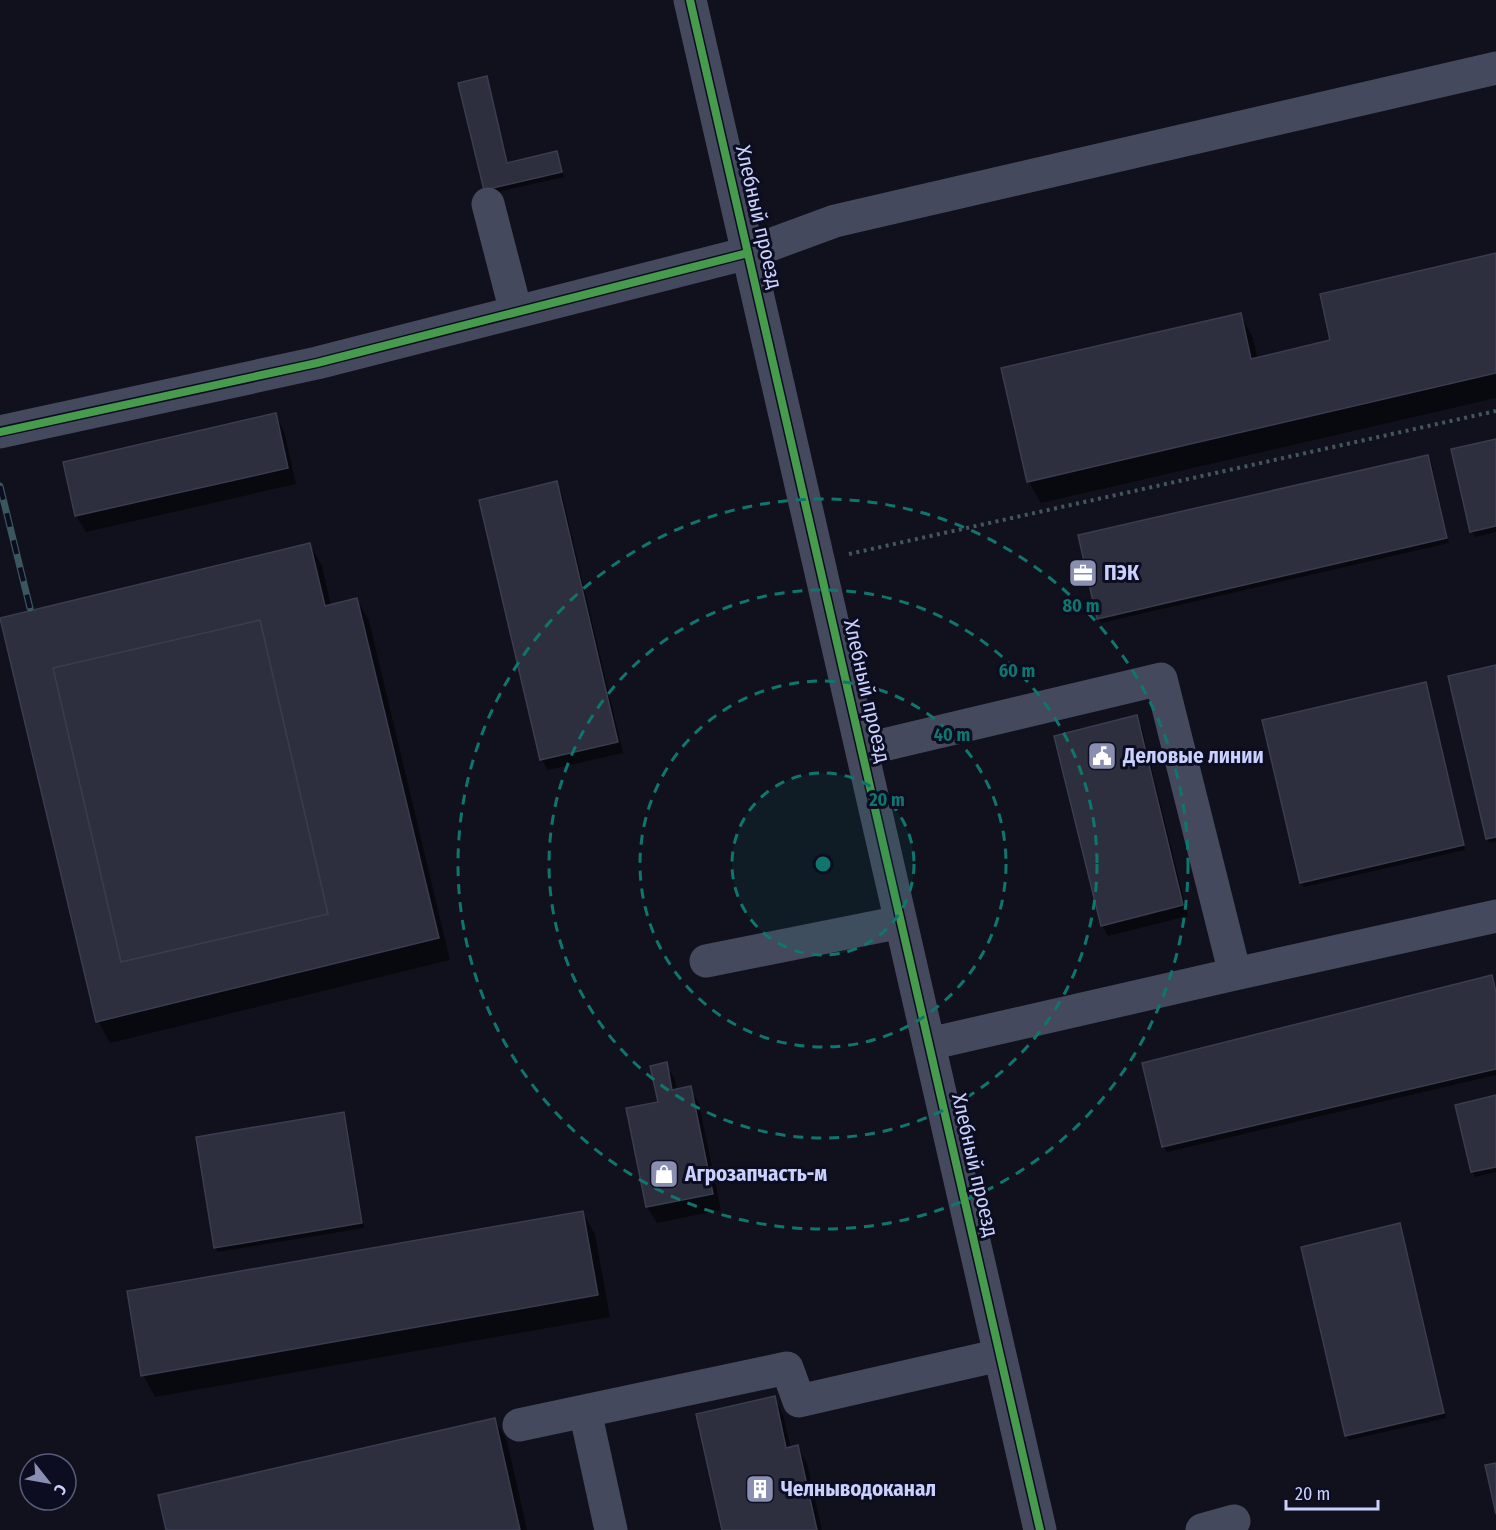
<svg xmlns="http://www.w3.org/2000/svg" width="1496" height="1530" font-family="'Fira Sans Condensed',sans-serif">
	<style>
		.shadow { fill: #0007 }
		.building { fill: #2e2f3e; stroke: #3a3c50; stroke-width: 1.5 }
		.lines { fill: none; stroke-linecap: round; stroke-linejoin: round }
		.path { stroke: #43575d; stroke-width: 4; stroke-dasharray: 3 4.5; stroke-linecap: butt }
		.minor { stroke: #45495d; stroke-width: 33 }
		.rail-casing { stroke: #3a565e; stroke-width: 7 }
		.rail { stroke: #0c0d20; stroke-width: 4.5; stroke-dasharray: 14; stroke-linecap: butt }
		.cycleway-casing { stroke: #0c0d20; stroke-width: 11 }
		.cycleway { stroke: #469c4c; stroke-width: 8 }
		.ring { fill: none; stroke: #0f766e; stroke-width: 3; stroke-dasharray: 10 8 }
		.labels { text-anchor: middle; dominant-baseline: central; stroke-width: 6; stroke-linejoin: round; paint-order: stroke }
		.street-label { font-size: 21px; fill: #cbd1ff; stroke: #0c0d20 }
		.poi-label { font-size: 21px; font-weight: bold; fill: #cbd1ff; stroke: #0c0d20; text-anchor: start }
		.centre { fill: #0f766e; stroke: #0c0d20; stroke-width: 3 }
		.ring-label { font-size: 18px; text-anchor: middle; font-weight: bold; fill: #0f766e; stroke: #0c0d20; stroke-width: 6; stroke-linejoin: round; paint-order: stroke }
	</style>
	<rect width="100%" height="100%" fill="#10111c"/>
	<!-- shadow -->
	<path class="shadow" d="M 486,78 L 489,83 L 507,164 L 556,153 L 564,177 L 488,194 Z
		M 1496,254 L 1496,398 L 1041,503 L 1029,482 L 1240,314 L 1252,336 L 1258,359 L 1332,341 Z
		M 275,415 L 284,431 L 296,484 L 86,532 L 76,516 L 65,463 Z
		M 1496,441 L 1496,532 L 1475,537 L 1472,532 L 1453,450 Z
		M 1428,457 L 1431,461 L 1449,543 L 1101,623 L 1098,618 Z
		M 556,483 L 562,494 L 623,753 L 548,770 L 542,760 L 480,501 Z
		M 310,545 L 322,566 L 331,606 L 357,600 L 369,621 L 450,960 L 110,1043 L 98,1021 Z
		M 1496,667 L 1496,842 L 1490,843 L 1487,839 Z
		M 1425,684 L 1428,689 L 1465,850 L 1304,887 L 1301,882 Z
		M 1136,717 L 1142,728 L 1188,916 L 1108,936 L 1102,925 Z
		M 1491,977 L 1496,990 L 1496,1075 L 1167,1152 L 1164,1147 L 1144,1064 Z
		M 666,1064 L 675,1080 L 677,1090 L 690,1088 L 699,1104 L 721,1210 L 657,1223 L 647,1207 Z
		M 1496,1097 L 1496,1172 L 1475,1177 L 1473,1172 L 1457,1106 Z
		M 343,1113 L 346,1118 L 364,1228 L 218,1252 L 215,1248 Z
		M 582,1212 L 595,1234 L 610,1317 L 155,1397 L 143,1375 Z
		M 1399,1225 L 1402,1230 L 1446,1418 L 1349,1440 L 1346,1435 Z
		M 774,1398 L 783,1414 L 791,1448 L 797,1447 L 807,1463 L 822,1530 L 723,1530 Z
		M 495,1420 L 507,1441 L 527,1530 L 168,1530 Z"/>
	<!-- building -->
	<path class="building" d="M 487,76 L 507,163 L 557,151 L 562,172 L 484,190 L 458,83 Z
		M 1496,253 L 1496,373 L 1027,482 L 1001,368 L 1241,313 L 1251,359 L 1330,340 L 1320,294 Z
		M 276,413 L 288,468 L 75,516 L 63,462 Z
		M 1496,439 L 1496,526 L 1470,532 L 1451,449 Z
		M 1428,455 L 1447,538 L 1097,619 L 1078,535 Z
		M 557,481 L 618,742 L 540,760 L 479,500 Z
		M 310,543 L 325,606 L 357,598 L 439,938 L 96,1022 L 0,618 Z
		M 260,620 L 328,914 L 121,962 L 53,668 Z
		M 1496,665 L 1496,837 L 1486,839 L 1448,676 Z
		M 1426,682 L 1464,845 L 1300,883 L 1262,720 Z
		M 1137,715 L 1183,905 L 1101,926 L 1054,736 Z
		M 1492,975 L 1496,992 L 1496,1069 L 1162,1147 L 1142,1063 Z
		M 667,1062 L 672,1090 L 691,1086 L 713,1194 L 646,1207 L 626,1108 L 658,1102 L 650,1066 Z
		M 1496,1095 L 1496,1167 L 1471,1172 L 1455,1105 Z
		M 344,1112 L 362,1223 L 214,1248 L 196,1137 Z
		M 583,1211 L 598,1295 L 141,1376 L 127,1291 Z
		M 1400,1223 L 1444,1413 L 1345,1436 L 1301,1247 Z
		M 775,1396 L 786,1448 L 798,1445 L 817,1530 L 722,1530 L 696,1414 Z
		M 495,1418 L 520,1530 L 166,1530 L 158,1495 Z
		M 1496,1463 L 1496,1514 L 1485,1465 Z"/>
	<g class="lines">
		<!-- path -->
		<path class="path" d="M 849,554 L 1496,411"/>
		<!-- minor -->
		<path class="minor" d="M 690,0 L 1040,1530
			M 488,204 L 516,312
			M 0,432 L 317,363 L 748,253 L 835,221 L 1496,68
			M 862,750 L 1161,679 L 1235,974 L 929,1044
			M 706,961 L 901,922
			M 1235,974 L 1496,916
			M 585,1411 L 611,1530
			M 519,1425 L 787,1368 L 799,1401 L 1000,1355
			M 1202,1530 L 1234,1521"/>
		<!-- rail casing -->
		<g class="rail-casing">
			<path id="rail" d="M 0,486 L 30,608"/>
		</g>
		<!-- rail -->
		<use href="#rail" class="rail"/>
		<!-- cycleway casing -->
		<g class="cycleway-casing">
			<path id="cycleway" d="M 690,0 L 1040,1530
				M 0,432 L 317,363 L 748,253"/>
		</g>
		<!-- cycleway -->
		<use href="#cycleway" class="cycleway"/>
	</g>
	<!-- distance rings -->
	<circle cx="823" cy="864" r="91" fill="#0f766e" fill-opacity=".12"/>
	<g class="ring">
		<circle cx="823" cy="864" r="91"/>
		<circle cx="823" cy="864" r="183"/>
		<circle cx="823" cy="864" r="274"/>
		<circle cx="823" cy="864" r="365"/>
	</g>
	<!-- icons -->
	<defs>
		<g id="office-square" transform="scale(1.5)"><rect x="-9" y="-9" width="18" height="18" rx="4" fill="#8a8eb0" stroke="#0c0d20"/><path d="M-6-3h4V-5.5h4V-3h4V5H-6ZM-1-4.5V-3h2v-1.5ZM-6 0V1H6V0Z" fill="#fff"/></g>
		<g id="civic-square" transform="scale(1.5)"><rect x="-9" y="-9" width="18" height="18" rx="4" fill="#8a8eb0" stroke="#0c0d20"/><path d="M-.6-6.5H3V-4.5H.6V-3L4-1V1h2V6H-6V1h2V-1L-.6-3ZM-1.2 2.5V6h2.4V2.5Z" fill="#fff"/></g>
		<g id="shop-square" transform="scale(1.5)"><rect x="-9" y="-9" width="18" height="18" rx="4" fill="#8a8eb0" stroke="#0c0d20"/><path d="M-5-2.5h2.3a2.7 3.5 0 0 1 5.4 0H5L5.5 6h-11ZM-1.5-2.5h3a1.5 2.3 0 0 0-3 0Z" fill="#fff"/></g>
		<g id="building-square" transform="scale(1.5)"><rect x="-9" y="-9" width="18" height="18" rx="4" fill="#8a8eb0" stroke="#0c0d20"/><path d="M-4-6H4V6H1V3H-1V6H-4ZM-2.5-4.3h1.7v1.8h-1.7ZM.8-4.3h1.7v1.8H.8ZM-2.5-1h1.7V.8h-1.7ZM.8-1h1.7V.8H.8Z" fill="#fff"/></g>
	</defs>
	<g fill-rule="evenodd">
		<use href="#office-square" x="1083" y="573"/>
		<use href="#civic-square" x="1102" y="756"/>
		<use href="#shop-square" x="664" y="1174"/>
		<use href="#building-square" x="760" y="1489"/>
	</g>
	<g class="labels">
		<!-- street labels -->
		<g class="street-label">
			<text transform="translate(759 217) rotate(77)">Хлебный проезд</text>
			<text transform="translate(867 691) rotate(77)">Хлебный проезд</text>
			<text transform="translate(975 1165) rotate(77)">Хлебный проезд</text>
		</g>
		<!-- poi labels -->
		<g class="poi-label">
			<text x="1104" y="573">ПЭК</text>
			<text x="1123" y="756">Деловые линии</text>
			<text x="685" y="1174">Агрозапчасть-м</text>
			<text x="781" y="1489">Челныводоканал</text>
		</g>
	</g>
	<circle cx="823" cy="864" r="9" class="centre"/>
	<g class="ring-label">
		<text x="1081" y="612">80 m</text>
		<text x="1017" y="677">60 m</text>
		<text x="952" y="741">40 m</text>
		<text x="887" y="806">20 m</text>
	</g>
	<!-- north arrow -->
	<g transform="translate(48 1482) rotate(121)"><circle r="28" fill="#0c0d20" stroke="#585b79" stroke-width="1.5"/>
	<path d="M0-4.5L10 22L0 15L-10 22Z" fill="#8a8eb0"/>
	<text y="-9" font-size="16" font-weight="bold" text-anchor="middle" fill="#cbd1ff">С</text>
	</g>
	<!-- scale -->
	<path d="M1286 1500v9h92v-9" fill="none" stroke="#cbd1ff" stroke-width="3"/>
	<text x="1295" y="1500" font-size="18" fill="#cbd1ff" stroke="#0c0d20" stroke-width="4.5" paint-order="stroke">20 m</text>
</svg>
